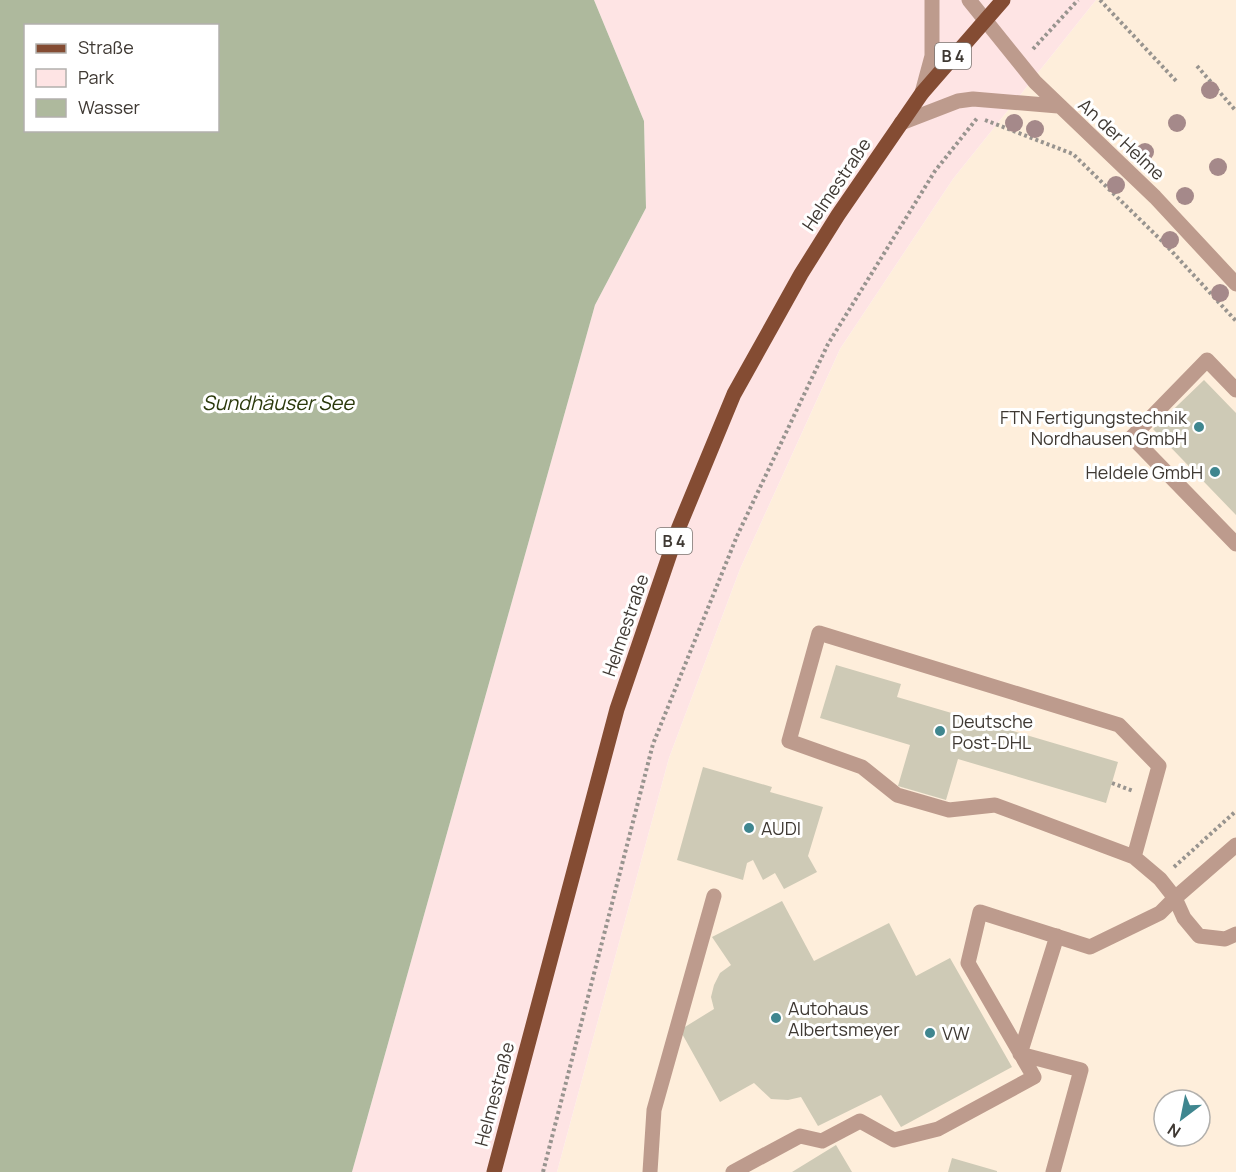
<svg xmlns="http://www.w3.org/2000/svg" width="1236" height="1172" font-family="Manrope,sans-serif">
	<style>
		.built { fill: #feeedb; fill-rule: evenodd }
		.green { fill: #fee4e4 }
		.water { fill: #aeb99d; fill-rule: evenodd }
		.building { fill: #cecab6 }
		.lines { fill: none; stroke-linecap: round; stroke-linejoin: round }
		.path { stroke: #98948f; stroke-width: 4; stroke-dasharray: 3 3; stroke-linecap: butt }
		.minor { stroke: #bd9b8d; stroke-width: 15 }
		.major { stroke: #844c33; stroke-width: 15 }
		.tree { fill: #a5898a }
		.poi-dot { fill: #3f868f; stroke: #fff; stroke-width: 2 }
		.labels { text-anchor: middle; dominant-baseline: central; stroke-width: 6; stroke-linejoin: round; paint-order: stroke }
		.shield { fill: #fff; stroke: #797470; stroke-width: 1.5 }
		.shield-label { font-size: 16px; font-weight: bold; fill: #3f3933 }
		.street-label { font-size: 18px; fill: #3f3933; stroke: #fff }
		.poi-label { font-size: 18px; fill: #3f3933; stroke: #fff; text-anchor: start }
		.water-label { font-size: 20px; font-style: italic; fill: #2b390b; stroke: #fff }
	</style>
	<rect width="100%" height="100%" fill="#fdfaf7"/>
	<!-- built -->
	<path class="built" d="M 1096,0 L 1236,0 L 1236,1172 L 557,1172 L 669,758 L 740,569 L 840,349 L 953,179 ZM 1164,1100 L 1200,1100 L 1200,1136 L 1164,1136 Z"/>
	<!-- green -->
	<path class="green" d="M 594,0 L 1096,0 L 953,179 L 840,349 L 740,569 L 669,758 L 557,1172 L 352,1172 L 595,305 L 646,208 L 644,121 Z"/>
	<!-- water -->
	<path class="water" d="M 0,0 L 594,0 L 644,121 L 646,208 L 595,305 L 352,1172 L 0,1172 ZM 26,26 L 218,26 L 218,130 L 26,130 Z"/>
	<!-- building -->
	<path class="building" d="M 1204,380 L 1236,413 L 1236,515 L 1153,429 Z
		M 836,665 L 901,684 L 897,697 L 1118,762 L 1106,803 L 958,759 L 946,800 L 898,786 L 910,745 L 820,718 Z
		M 703,767 L 772,787 L 770,792 L 823,807 L 808,856 L 817,872 L 784,889 L 775,873 L 763,880 L 753,860 L 747,863 L 743,880 L 677,860 Z
		M 782,901 L 814,961 L 889,923 L 916,976 L 950,958 L 1012,1067 L 901,1127 L 881,1095 L 818,1126 L 801,1097 L 788,1100 L 771,1099 L 754,1083 L 720,1102 L 680,1030 L 714,1009 L 711,997 L 714,985 L 720,973 L 731,965 L 712,937 Z
		M 836,1145 L 852,1172 L 792,1172 Z
		M 952,1158 L 997,1171 L 997,1172 L 948,1172 Z"/>
	<g class="lines">
		<!-- path -->
		<path class="path" d="M 1100,0 L 1178,83
			M 1033,49 L 1078,0
			M 1197,66 L 1236,111
			M 985,120 L 1073,154 L 1165,244 L 1236,321
			M 1112,783 L 1133,791
			M 1174,867 L 1236,811
			M 543,1172 L 653,744 L 737,536 L 828,344 L 935,171 L 978,117"/>
		<!-- minor -->
		<path class="minor" d="M 969,0 L 1035,82 L 1155,197 L 1236,284
			M 922,93 L 932,56 L 932,0
			M 901,123 L 958,101 L 973,99 L 1058,106
			M 1236,390 L 1207,360 L 1132,437 L 1236,544
			M 1236,845 L 1175,898 L 1184,918 L 1199,936 L 1225,939 L 1236,934
			M 650,1172 L 654,1110 L 714,896
			M 733,1172 L 800,1136 L 822,1141 L 860,1121 L 894,1140 L 938,1129 L 1034,1077 L 968,963 L 980,912 L 1090,947 L 1160,913 L 1175,898 L 1160,879 L 1134,857 L 995,805 L 949,810 L 897,795 L 862,767 L 789,741 L 819,633 L 1119,725 L 1159,766 L 1134,857
			M 1053,1172 L 1081,1070 L 1020,1054 L 1057,936"/>
		<!-- major -->
		<path class="major" d="M 494,1172 L 617,709 L 679,527 L 734,394 L 801,274 L 838,215 L 922,93 L 1003,0"/>
	</g>
	<!-- trees -->
	<g class="tree">
		<circle cx="1210" cy="90" r="9"/>
		<circle cx="1014" cy="123" r="9"/>
		<circle cx="1177" cy="123" r="9"/>
		<circle cx="1035" cy="129" r="9"/>
		<circle cx="1145" cy="152" r="9"/>
		<circle cx="1218" cy="167" r="9"/>
		<circle cx="1116" cy="185" r="9"/>
		<circle cx="1185" cy="196" r="9"/>
		<circle cx="1170" cy="240" r="9"/>
		<circle cx="1220" cy="293" r="9"/>
	</g>
	<!-- markers -->
	<g class="poi-dot">
		<circle cx="1199" cy="427" r="6"/>
		<circle cx="1215" cy="472" r="6"/>
		<circle cx="940" cy="731" r="6"/>
		<circle cx="749" cy="828" r="6"/>
		<circle cx="776" cy="1018" r="6"/>
		<circle cx="930" cy="1033" r="6"/>
	</g>
	<g class="labels">
		<!-- shield labels -->
		<g class="shield">
			<rect x="935" y="43" width="36" height="26" rx="4.5"/>
			<rect x="656" y="528" width="36" height="26" rx="4.5"/>
		</g>
		<g class="shield-label">
			<text x="953" y="56">B 4</text>
			<text x="674" y="541">B 4</text>
		</g>
		<!-- street labels -->
		<g class="street-label">
			<text transform="translate(1122 139) rotate(43)">An der Helme</text>
			<text transform="translate(836 184) rotate(-56)">Helmestraße</text>
			<text transform="translate(625 625) rotate(-71)">Helmestraße</text>
			<text transform="translate(494 1094) rotate(-75)">Helmestraße</text>
		</g>
		<!-- poi labels -->
		<g class="poi-label">
			<text x="1187" y="417" text-anchor="end">FTN Fertigungstechnik<tspan x="1187" dy="21">Nordhausen GmbH</tspan></text>
			<text x="1203" y="472" text-anchor="end">Heldele GmbH</text>
			<text x="952" y="721">Deutsche<tspan x="952" dy="21">Post-DHL</tspan></text>
			<text x="761" y="828">AUDI</text>
			<text x="788" y="1008">Autohaus<tspan x="788" dy="21">Albertsmeyer</tspan></text>
			<text x="942" y="1033">VW</text>
		</g>
		<!-- water labels -->
		<g class="water-label">
			<text x="278" y="402">Sundhäuser See</text>
		</g>
	</g>
	<!-- legend -->
	<rect x="24" y="24" width="195" height="108" fill="#ffffff" stroke="#b2b0ad" stroke-width="1.5"/>
	<rect x="36" y="44" width="30" height="9" fill="#844c33" stroke="#b2b0ad" stroke-width="1.5"/>
	<text x="78" y="54" font-size="18" fill="#3f3933">Straße</text>
	<rect x="36" y="69" width="30" height="18" fill="#fee4e4" stroke="#b2b0ad" stroke-width="1.5"/>
	<text x="78" y="84" font-size="18" fill="#3f3933">Park</text>
	<rect x="36" y="99" width="30" height="18" fill="#aeb99d" stroke="#b2b0ad" stroke-width="1.5"/>
	<text x="78" y="114" font-size="18" fill="#3f3933">Wasser</text>
	<!-- north arrow -->
	<g transform="translate(1182 1118) rotate(212)"><circle r="28" fill="#ffffff" stroke="#b2b0ad" stroke-width="1.5"/>
	<path d="M0-4.5L10 22L0 15L-10 22Z" fill="#3f868f"/>
	<text y="-9" font-size="16" font-weight="bold" text-anchor="middle" fill="#3f3933">N</text>
	</g>
</svg>
